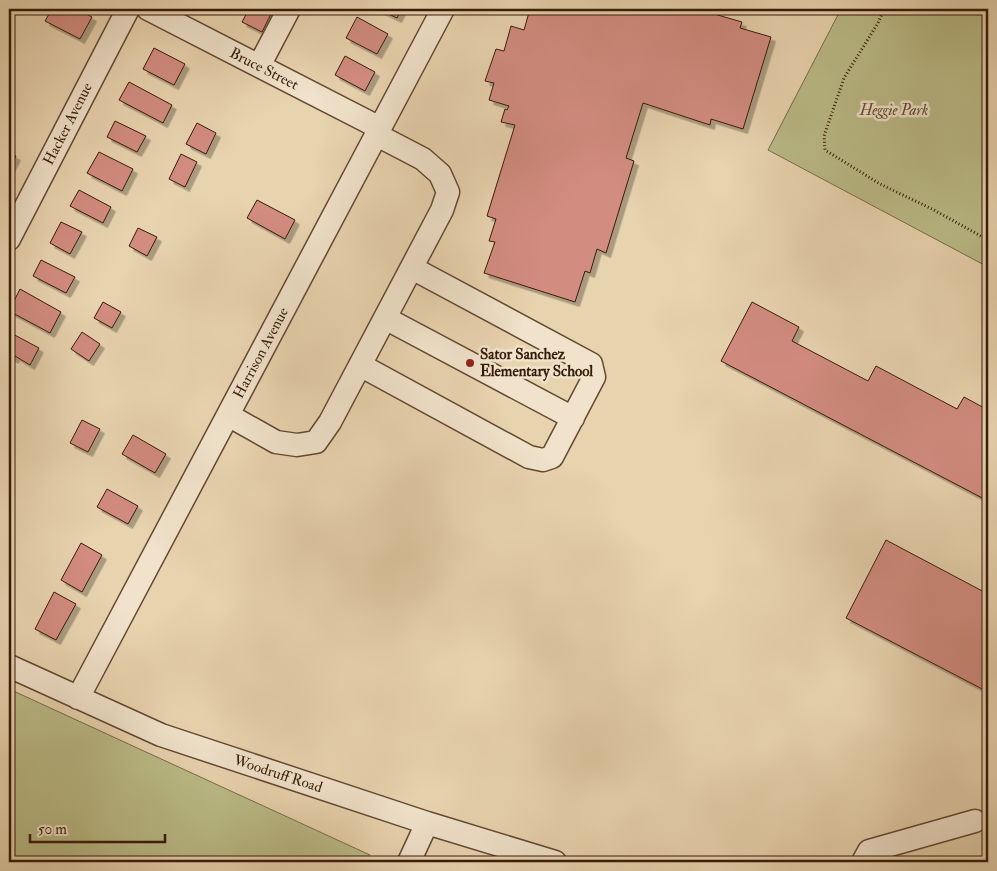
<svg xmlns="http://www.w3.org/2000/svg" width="997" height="871" font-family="'IM FELL Double Pica',serif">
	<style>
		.green { fill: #babb87; stroke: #786b48 }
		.building { fill: #d28c80; stroke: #371b09; filter: url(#shadow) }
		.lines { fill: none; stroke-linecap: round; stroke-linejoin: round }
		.minor-casing { stroke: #634932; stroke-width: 25 }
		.path { stroke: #371b09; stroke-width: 3; stroke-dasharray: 1 2.5; stroke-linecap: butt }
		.minor { stroke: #f0e2cb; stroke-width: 22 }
		.poi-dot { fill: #8f2418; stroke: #f0e2cb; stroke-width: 2 }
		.labels { text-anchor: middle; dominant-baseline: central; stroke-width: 5; stroke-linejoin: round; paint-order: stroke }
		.street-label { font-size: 15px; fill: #371b09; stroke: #f0e2cb }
		.park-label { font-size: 15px; font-style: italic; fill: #5e4b2f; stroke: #f0e2cb }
		.poi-label { font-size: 15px; font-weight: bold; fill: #371b09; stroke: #f0e2cb; text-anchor: start }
	</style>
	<defs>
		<filter id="shadow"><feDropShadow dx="4.5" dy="4.5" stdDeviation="0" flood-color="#0004"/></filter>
	</defs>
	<rect width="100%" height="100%" fill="#e8d3af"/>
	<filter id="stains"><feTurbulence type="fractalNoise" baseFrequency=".004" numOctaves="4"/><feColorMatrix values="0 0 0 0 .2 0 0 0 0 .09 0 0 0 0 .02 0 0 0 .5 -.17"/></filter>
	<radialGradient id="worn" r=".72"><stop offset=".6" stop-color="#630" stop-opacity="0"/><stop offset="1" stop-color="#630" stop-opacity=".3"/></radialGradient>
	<!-- green -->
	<path class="green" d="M 841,9 L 988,9 L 988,267 L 768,150 Z
		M 9,689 L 370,855 L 367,862 L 9,862 Z"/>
	<!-- building -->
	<path class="building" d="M 52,9 L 77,9 L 92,17 L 80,39 L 45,21 Z
		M 249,9 L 265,9 L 272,12 L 262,32 L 242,22 Z
		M 378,9 L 402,9 L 397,18 Z
		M 530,9 L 697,9 L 742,22 L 740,28 L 771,37 L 743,129 L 711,119 L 710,125 L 643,103 L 626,158 L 634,161 L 606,253 L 597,249 L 590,273 L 585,271 L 575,302 L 484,273 L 495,242 L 489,241 L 496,219 L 487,216 L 515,125 L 501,122 L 505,109 L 507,110 L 509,106 L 489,100 L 494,83 L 485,81 L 496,49 L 504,51 L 511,26 L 524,30 Z
		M 357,17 L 388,34 L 377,54 L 346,38 Z
		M 154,48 L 185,64 L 174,85 L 143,69 Z
		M 345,56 L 375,72 L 365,91 L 335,75 Z
		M 129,82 L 172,105 L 163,123 L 119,100 Z
		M 115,121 L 146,136 L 137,152 L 107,137 Z
		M 197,123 L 216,133 L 206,154 L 186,144 Z
		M 9,152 L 16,156 L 9,170 Z
		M 99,152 L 133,169 L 122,191 L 87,173 Z
		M 181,154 L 197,162 L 185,187 L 169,179 Z
		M 79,190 L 111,207 L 103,223 L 70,206 Z
		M 257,200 L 295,220 L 285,239 L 247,218 Z
		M 61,222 L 82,232 L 70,254 L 50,243 Z
		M 138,228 L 157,237 L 147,256 L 129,246 Z
		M 41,260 L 75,277 L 66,293 L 33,276 Z
		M 20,289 L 61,312 L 50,333 L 9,311 Z
		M 103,302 L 121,312 L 112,328 L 94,318 Z
		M 752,302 L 799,327 L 792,341 L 868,381 L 876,366 L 957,409 L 964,397 L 988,410 L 988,501 L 721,361 Z
		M 9,332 L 39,348 L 30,365 L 15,356 L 14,359 L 9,356 Z
		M 82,332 L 100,344 L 89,361 L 71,349 Z
		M 82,420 L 100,429 L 88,452 L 70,443 Z
		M 133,435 L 166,454 L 155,473 L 122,454 Z
		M 107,489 L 138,506 L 128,524 L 97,507 Z
		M 886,540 L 988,594 L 988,692 L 846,618 Z
		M 81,543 L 102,555 L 82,592 L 61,580 Z
		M 54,592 L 76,604 L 56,640 L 35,629 Z"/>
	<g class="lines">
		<!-- minor casing -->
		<g class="minor-casing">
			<path id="minor" d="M 148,9 L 380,128
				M 259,66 L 289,9
				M 9,239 L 128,9
				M 385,318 L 573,418
				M 360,365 L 529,457 L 543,460 L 552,457 L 594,377 L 591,364 L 412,268
				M 228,415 L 276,442 L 297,445 L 316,442 L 330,422 L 442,210 L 448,192 L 440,174 L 423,159 L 377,135
				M 9,666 L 161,735 L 427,823 L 555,862
				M 78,698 L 443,9
				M 409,862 L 427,823
				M 863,862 L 869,851 L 975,821"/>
		</g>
		<!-- path -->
		<path class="path" d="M 884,9 L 878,23 L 844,78 L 824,136 L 825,150 L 880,184 L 932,209 L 988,240"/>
		<!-- minor -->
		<use href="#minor" class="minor"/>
	</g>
	<!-- markers -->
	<circle class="poi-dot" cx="470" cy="363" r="5"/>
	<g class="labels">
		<!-- street labels -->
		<g class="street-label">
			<text transform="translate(264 69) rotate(27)">Bruce Street</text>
			<text transform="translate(68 124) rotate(-63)">Hacker Avenue</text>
			<text transform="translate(261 353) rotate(-62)">Harrison Avenue</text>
			<text transform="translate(278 774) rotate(18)">Woodruff Road</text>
		</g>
		<!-- park labels -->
		<g class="park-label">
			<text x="894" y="110">Heggie Park</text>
		</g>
		<!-- poi labels -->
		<g class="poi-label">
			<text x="480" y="354">Sator Sanchez<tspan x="480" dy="17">Elementary School</tspan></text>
		</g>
	</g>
	<!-- margin -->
	<rect width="997" height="871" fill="none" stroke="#e8d3af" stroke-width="30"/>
	<rect x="10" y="10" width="977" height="851" fill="none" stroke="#371b09" stroke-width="2.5"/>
	<rect x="15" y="15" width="967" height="841" fill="none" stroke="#371b09"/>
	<!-- scale -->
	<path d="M30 834v8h135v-8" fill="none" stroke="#371b09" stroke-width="2.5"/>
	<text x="38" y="834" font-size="15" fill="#371b09" stroke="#f0e2cb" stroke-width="4" paint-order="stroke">50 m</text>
	<rect width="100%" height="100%" filter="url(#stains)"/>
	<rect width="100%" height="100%" fill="url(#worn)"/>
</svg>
